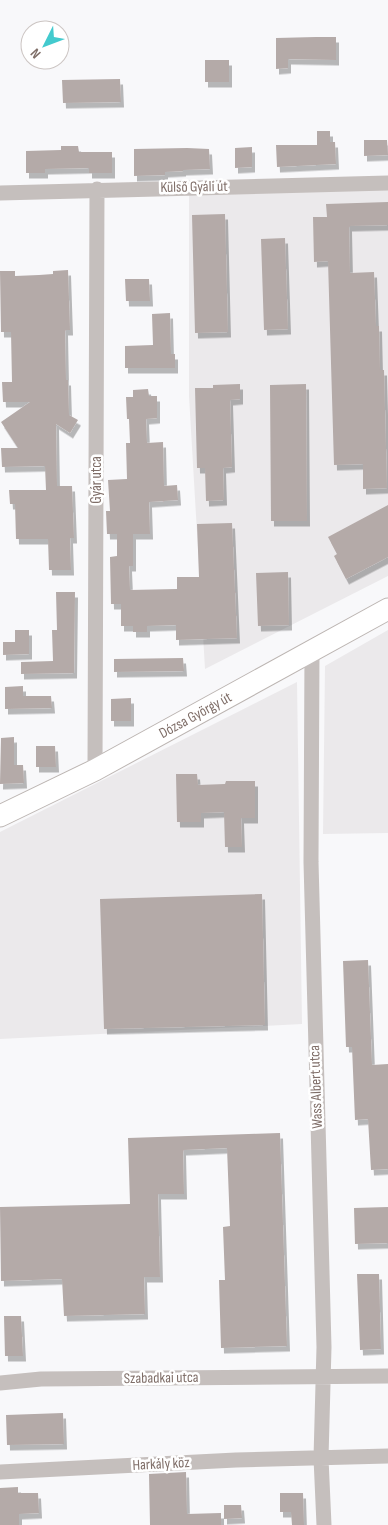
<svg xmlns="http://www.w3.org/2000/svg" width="388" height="1525" font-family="'Sofia Sans Condensed',sans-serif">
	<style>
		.built { fill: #ebe9eb }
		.building { fill: #b4aaa8; filter: url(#shadow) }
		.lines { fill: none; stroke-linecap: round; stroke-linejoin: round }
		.secondary-casing { stroke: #bcb5b2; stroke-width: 23 }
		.street { stroke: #c5bfbd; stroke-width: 15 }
		.secondary { stroke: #fff; stroke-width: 21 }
		.labels { text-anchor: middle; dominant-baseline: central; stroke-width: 5; stroke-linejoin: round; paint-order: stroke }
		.street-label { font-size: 15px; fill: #7f6e68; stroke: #fff }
	</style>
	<defs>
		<filter id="shadow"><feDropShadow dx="3" dy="5.5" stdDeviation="0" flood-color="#0004"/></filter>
	</defs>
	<rect width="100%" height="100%" fill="#f8f8fa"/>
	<!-- built -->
	<path class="built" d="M 388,181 L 388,576 L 205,669 L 189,396 L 189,187 Z
		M 388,630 L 388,833 L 323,834 L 325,666 Z
		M 297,682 L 302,1024 L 0,1039 L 0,832 Z"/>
	<!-- building -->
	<path class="building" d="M 316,37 L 336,37 L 336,60 L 288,59 L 288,68 L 276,69 L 276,38 Z
		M 205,60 L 229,60 L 229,82 L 205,82 Z
		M 120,79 L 121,102 L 63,103 L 62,80 Z
		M 317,131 L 330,131 L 330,142 L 335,142 L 336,164 L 277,167 L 276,145 L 317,145 Z
		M 364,140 L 387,140 L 388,155 L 364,156 Z
		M 61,146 L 78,146 L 79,152 L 112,152 L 112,173 L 89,173 L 89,168 L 45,169 L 45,173 L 26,173 L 26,151 L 61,150 Z
		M 252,147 L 252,167 L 235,168 L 235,148 Z
		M 187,148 L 209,149 L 210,169 L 183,170 L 183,171 L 165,172 L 165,175 L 134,176 L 134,149 Z
		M 388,202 L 388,225 L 349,226 L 350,273 L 374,272 L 376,326 L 379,326 L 380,370 L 384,370 L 387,488 L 363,489 L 363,464 L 334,465 L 328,261 L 314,262 L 313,217 L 327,217 L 326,204 Z
		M 225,214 L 228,332 L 195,333 L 192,215 Z
		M 285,238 L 288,329 L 264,330 L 261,239 Z
		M 68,270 L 70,330 L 65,330 L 66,380 L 68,380 L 69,415 L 78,420 L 70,433 L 56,424 L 57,486 L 72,486 L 74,538 L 70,538 L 71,570 L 49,570 L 48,539 L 16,539 L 15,504 L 10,504 L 9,490 L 46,490 L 45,466 L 2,467 L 1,448 L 18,448 L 1,422 L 30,402 L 3,402 L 2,382 L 12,382 L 11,332 L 1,332 L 0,271 L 15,271 L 15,276 L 39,275 L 53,274 L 53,271 Z
		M 125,279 L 149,279 L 150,301 L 126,301 Z
		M 170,313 L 171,354 L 175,354 L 175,368 L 125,368 L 125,346 L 153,345 L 152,314 Z
		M 240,384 L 240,399 L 230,400 L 232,467 L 223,468 L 224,500 L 206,501 L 205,468 L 197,468 L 195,388 L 213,388 L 213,385 Z
		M 306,384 L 307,521 L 271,521 L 270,385 Z
		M 148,389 L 149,396 L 157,396 L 157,418 L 146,419 L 147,443 L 163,442 L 164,486 L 177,485 L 178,500 L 149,502 L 150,534 L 133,534 L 133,566 L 129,566 L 130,590 L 177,589 L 177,577 L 199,577 L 197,524 L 232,523 L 237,638 L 176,640 L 176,625 L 147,626 L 147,632 L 133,632 L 133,626 L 121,626 L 121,604 L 111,604 L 110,557 L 117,556 L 117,534 L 107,534 L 106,511 L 110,511 L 108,480 L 127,479 L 126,443 L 130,443 L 129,419 L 127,419 L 126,397 L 133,397 L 133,390 Z
		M 388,505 L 388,557 L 346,579 L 334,556 L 337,554 L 328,537 Z
		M 288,572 L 289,625 L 258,626 L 256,573 Z
		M 56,592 L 75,592 L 74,673 L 21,674 L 21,662 L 53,661 L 52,630 L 57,630 Z
		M 15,630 L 29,630 L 29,654 L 3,655 L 3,642 L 15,642 Z
		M 183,658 L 184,671 L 114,672 L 114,659 Z
		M 23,686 L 23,696 L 51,696 L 52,708 L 5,709 L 5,687 Z
		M 131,698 L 131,721 L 111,721 L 111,699 Z
		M 14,737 L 14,765 L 23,765 L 24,783 L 0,784 L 1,738 Z
		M 36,746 L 55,746 L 56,767 L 36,767 Z
		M 176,774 L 197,774 L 198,785 L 225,784 L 226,781 L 255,781 L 255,818 L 241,818 L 242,847 L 225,847 L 224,812 L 201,813 L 201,822 L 177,822 Z
		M 262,894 L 265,1025 L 104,1029 L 100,899 Z
		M 368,960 L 372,1065 L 388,1064 L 388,1169 L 371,1170 L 368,1119 L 355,1120 L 352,1047 L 346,1047 L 343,961 Z
		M 280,1133 L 287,1346 L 221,1348 L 219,1280 L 225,1280 L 223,1227 L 230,1226 L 227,1148 L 183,1150 L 184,1194 L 158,1194 L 160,1277 L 144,1277 L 145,1314 L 64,1316 L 62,1279 L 1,1281 L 0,1207 L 130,1204 L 128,1138 Z
		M 388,1207 L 388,1243 L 355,1244 L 354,1208 Z
		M 357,1274 L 379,1274 L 381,1349 L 360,1350 Z
		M 4,1316 L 21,1316 L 23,1356 L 5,1356 Z
		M 63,1413 L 64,1444 L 7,1445 L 6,1415 Z
		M 186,1472 L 187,1514 L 221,1513 L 221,1525 L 150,1525 L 149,1474 Z
		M 18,1487 L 18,1493 L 38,1493 L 39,1513 L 19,1514 L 19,1525 L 0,1525 L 0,1488 Z
		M 280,1493 L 303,1493 L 304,1525 L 292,1525 L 291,1512 L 280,1512 Z
		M 224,1505 L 241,1505 L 242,1518 L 224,1519 Z"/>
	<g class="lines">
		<!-- secondary casing -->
		<g class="secondary-casing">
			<g id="secondary">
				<path id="s1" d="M 0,816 L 95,770 L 388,609"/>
			</g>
		</g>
		<!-- street -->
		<path class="street" d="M 0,193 L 388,183
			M 312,650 L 311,862 L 324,1347 L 321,1458 L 324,1525
			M 95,770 L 97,189
			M 0,1383 L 41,1379 L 388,1376
			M 0,1472 L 236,1460 L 388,1456"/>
		<!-- secondary -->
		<use href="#secondary" class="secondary"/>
	</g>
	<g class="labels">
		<!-- street labels -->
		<g class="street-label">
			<text transform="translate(194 187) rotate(-1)">Külső Gyáli út</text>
			<text transform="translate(96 480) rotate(-90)">Gyár utca</text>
			<text stroke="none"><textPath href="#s1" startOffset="220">Dózsa György út</textPath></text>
			<text transform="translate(316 1087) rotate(-92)">Wass Albert utca</text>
			<text transform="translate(161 1378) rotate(-1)">Szabadkai utca</text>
			<text transform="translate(161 1464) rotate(-3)">Harkály köz</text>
		</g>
	</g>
	<!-- north arrow -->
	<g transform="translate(45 45) rotate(228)"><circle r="24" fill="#ffffff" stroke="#ccc5c3"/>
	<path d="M0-4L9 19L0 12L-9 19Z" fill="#43cace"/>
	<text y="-8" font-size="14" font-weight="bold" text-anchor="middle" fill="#7f6e68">N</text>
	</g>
</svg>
